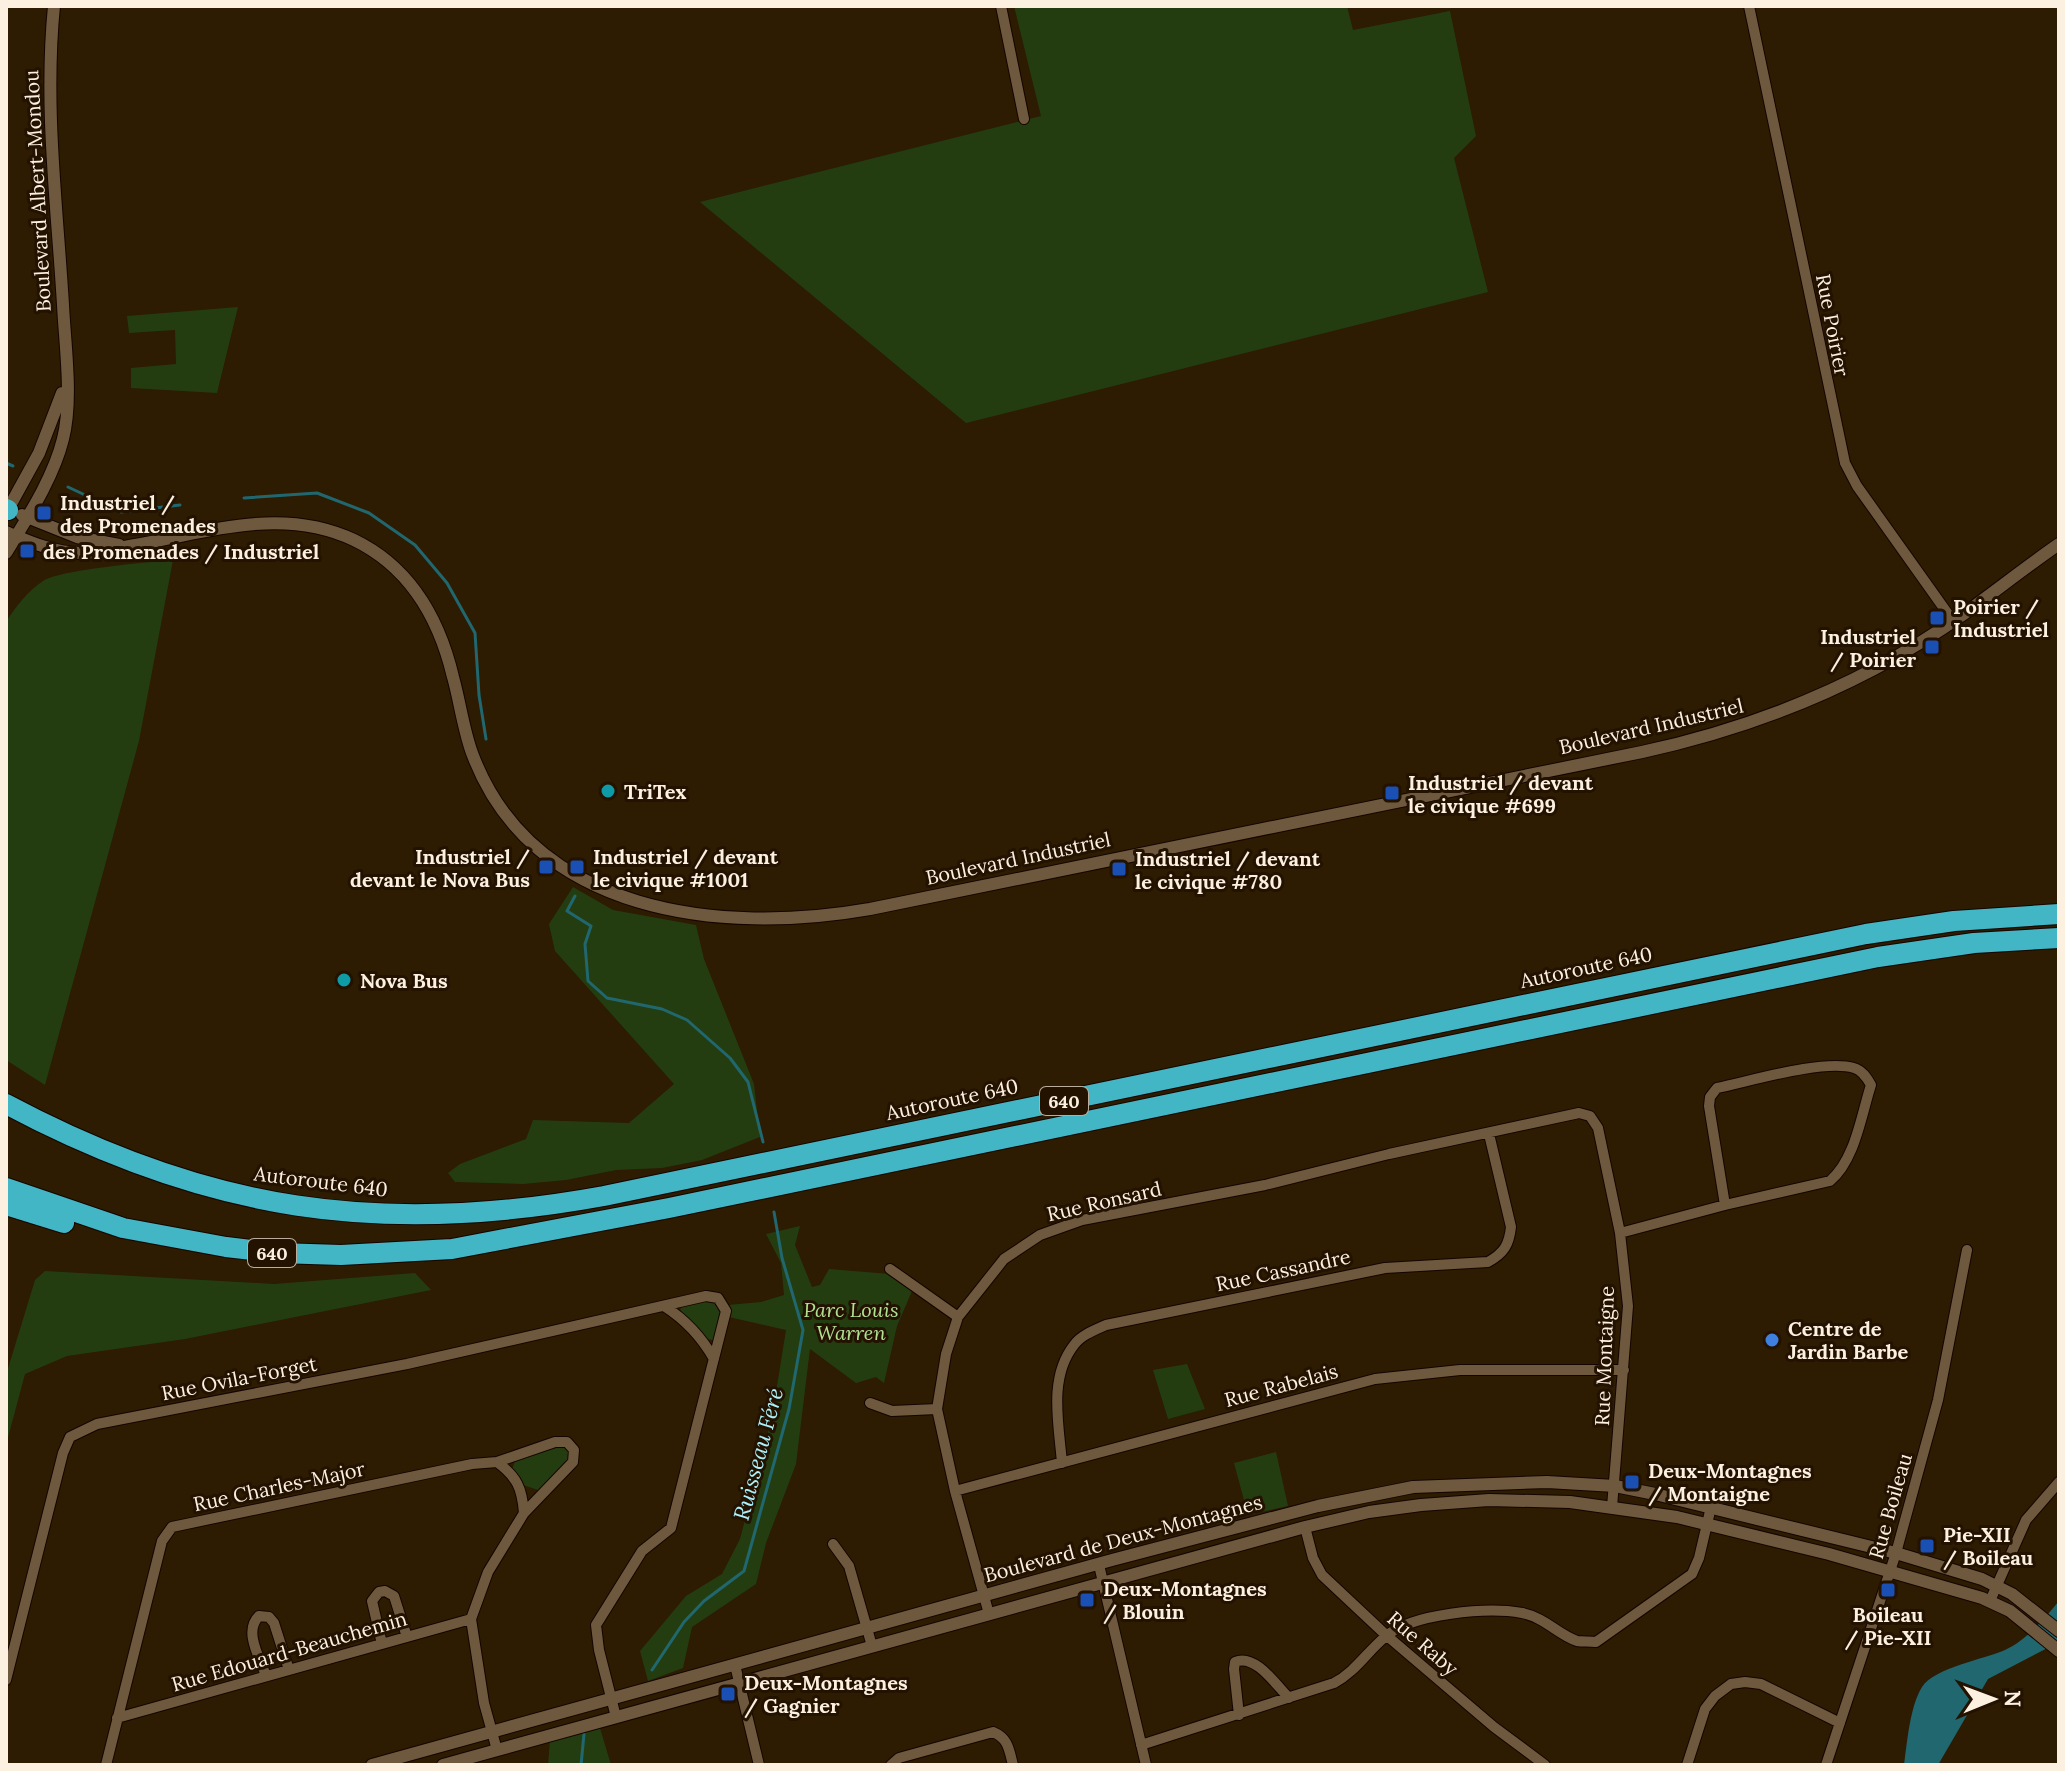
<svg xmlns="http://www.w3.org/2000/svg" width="2065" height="1771" font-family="Lora,serif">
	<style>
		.green { fill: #243d10 }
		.water { fill: #21676f }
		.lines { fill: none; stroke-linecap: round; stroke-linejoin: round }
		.stream { stroke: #21676f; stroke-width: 3 }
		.minor-casing { stroke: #150500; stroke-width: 12 }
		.tertiary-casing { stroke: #150500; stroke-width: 14 }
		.motorway-casing { stroke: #150500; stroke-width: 22 }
		.minor { stroke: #6e593f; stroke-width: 10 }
		.tertiary { stroke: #6e593f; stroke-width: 12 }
		.motorway { stroke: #43b6c5; stroke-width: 20 }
		.transit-dot { fill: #1a4fb4; stroke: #231200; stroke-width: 3 }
		.culture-dot { fill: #0f9aa8; stroke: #231200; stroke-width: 3 }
		.shop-dot { fill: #3f7fe0; stroke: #231200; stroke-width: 3 }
		.labels { text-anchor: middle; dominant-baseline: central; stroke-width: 6; stroke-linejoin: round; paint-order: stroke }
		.shield { fill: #231200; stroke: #bbad9e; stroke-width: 2 }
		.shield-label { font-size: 18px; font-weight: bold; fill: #fcf0e1 }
		.street-label { font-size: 20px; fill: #fcf0e1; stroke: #231200 }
		.poi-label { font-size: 20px; font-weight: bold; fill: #fcf0e1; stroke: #231200; text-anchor: start }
		.park-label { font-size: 20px; font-style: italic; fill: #b1e192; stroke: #231200 }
		.water-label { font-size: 22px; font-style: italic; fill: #acf1fa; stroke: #231200 }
	</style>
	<rect width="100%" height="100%" fill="#2d1b02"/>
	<!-- green -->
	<path class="green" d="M 1014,6 L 1347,6 L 1353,30 L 1450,11 L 1476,136 L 1454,158 L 1488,292 L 966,423 L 700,202 L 1041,116 Z
		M 238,307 L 217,393 L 131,388 L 131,368 L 176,364 L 175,330 L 129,333 L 127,316 Z
		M 173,560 L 139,741 L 45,1085 L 6,1060 L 6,622 C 16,606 27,592 43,581 C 59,570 149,562 173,560 Z
		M 573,887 L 613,910 L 696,925 L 704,959 L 754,1084 L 760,1137 L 702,1160 L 662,1168 L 616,1170 L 566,1180 L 523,1184 L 455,1182 L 448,1173 L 460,1164 L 526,1139 L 533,1120 L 629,1123 L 674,1084 L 555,951 L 549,924 Z
		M 800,1226 L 795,1245 L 812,1287 L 820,1285 L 829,1269 L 890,1274 L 912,1291 L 897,1326 L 884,1383 L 876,1377 L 856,1383 L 810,1349 L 796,1464 L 766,1543 L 756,1584 L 692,1627 L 683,1668 L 648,1681 L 640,1651 L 686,1596 L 722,1574 L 740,1539 L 772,1417 L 786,1330 L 729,1317 L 728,1305 L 761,1302 L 784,1295 L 781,1263 L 766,1234 Z
		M 45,1271 L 274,1284 L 415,1273 L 431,1290 L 185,1339 L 67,1356 L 25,1374 L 6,1445 L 6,1375 L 35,1280 Z
		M 718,1298 L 726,1311 L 716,1340 L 702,1339 L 680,1316 L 681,1305 Z
		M 1187,1364 L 1205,1409 L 1168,1419 L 1153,1370 Z
		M 567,1442 L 573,1462 L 544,1492 L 520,1484 L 511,1472 L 517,1456 Z
		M 1276,1452 L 1288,1506 L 1248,1515 L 1234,1463 Z
		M 600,1728 L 611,1765 L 548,1765 L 550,1740 Z"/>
	<!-- water -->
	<path class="water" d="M 2059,1601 L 2059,1642 L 1988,1679 L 1938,1765 L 1904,1765 C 1907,1743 1910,1706 1922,1687 C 1934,1668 1984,1659 2005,1650 C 2026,1641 2045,1618 2059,1601 Z"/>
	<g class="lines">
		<!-- stream -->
		<path class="stream" d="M 6,463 L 13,466
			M 68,487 L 121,512 L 180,505
			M 244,498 L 317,493 L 369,513 L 415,545 L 447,583 L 475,633 L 479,695 L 486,739
			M 575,896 L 567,911 L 591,926 L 585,944 L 588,981 L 607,998 L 662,1009 L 687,1020 L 730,1058 L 748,1082 L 763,1142
			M 652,1670 L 684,1622 L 704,1601 L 744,1571 L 789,1409 L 803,1330 L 782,1258 L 774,1212
			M 581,1765 L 584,1734"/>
		<!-- minor casing -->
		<g class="minor-casing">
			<path id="minor" d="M 1001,6 L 1024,119
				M 1749,6 L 1845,463 L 1857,486 L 1953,621
				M 1620,1233 L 1725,1205 L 1830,1181 C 1855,1160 1861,1116 1871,1085 C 1867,1078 1862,1070 1854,1068 C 1823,1059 1751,1081 1717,1088 L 1710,1097 L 1709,1106 L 1725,1205
				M 890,1269 L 958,1317
				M 664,1306 C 686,1320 701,1336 714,1359
				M 870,1403 L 892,1411 L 937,1409
				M 497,1462 C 517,1477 522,1488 524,1513
				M 1062,1463 C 1059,1425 1048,1378 1074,1345 C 1081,1335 1095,1330 1106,1325 L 1385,1268 L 1488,1262 C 1504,1253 1509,1245 1511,1227 L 1489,1134
				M 955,1491 L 1375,1379 L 1460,1370 L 1624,1370
				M 1305,1527 L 1313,1558 L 1322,1575 L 1386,1635 L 1494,1727 L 1545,1765
				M 833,1544 L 849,1566 L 872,1646
				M 1099,1565 L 1146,1765
				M 1990,1601 L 2026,1520 L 2059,1482
				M 989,1614 L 955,1491 L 937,1409 L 946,1354 L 958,1317 L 1004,1259 L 1040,1235 L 1082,1220 L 1265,1185 L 1389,1154 L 1579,1113 L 1590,1116 L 1598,1128 L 1620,1233 L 1628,1306 L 1612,1507
				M 382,1644 L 372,1601 L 379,1592 L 385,1591 L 394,1596 L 407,1637
				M 735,1665 L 759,1765
				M 266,1676 C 260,1658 243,1631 259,1616 L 269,1617 L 274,1623 L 289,1670
				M 6,1680 L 63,1453 L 70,1437 L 97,1424 L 407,1364 L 706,1296 L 718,1298 L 726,1311 L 671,1528 L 642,1551 L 596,1625 L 599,1650 L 616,1717
				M 1239,1715 L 1234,1669 L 1235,1662 C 1255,1653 1276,1685 1289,1698
				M 117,1718 L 471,1619
				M 1141,1745 L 1334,1683 C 1355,1672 1367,1652 1385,1637 C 1412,1613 1488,1607 1522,1613 C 1546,1618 1557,1634 1577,1641 C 1583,1642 1590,1641 1596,1642 L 1692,1574 L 1699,1558 L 1711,1507
				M 106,1765 L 162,1541 L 172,1527 L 472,1464 L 497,1462 L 555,1442 L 567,1442 L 574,1450 L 573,1462 L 524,1513 L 488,1572 L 471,1619 L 484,1703 L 497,1750
				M 891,1765 L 899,1758 L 993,1732 C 1008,1738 1009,1749 1013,1765
				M 1687,1765 L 1705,1709 L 1715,1696 L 1731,1684 L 1745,1682 L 1761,1684 L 1840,1723
				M 1826,1765 L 1896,1553 L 1938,1400 L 1967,1250"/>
		</g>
		<!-- tertiary casing -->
		<g class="tertiary-casing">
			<path id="tertiary" d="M 6,513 L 39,453 L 62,393
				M 22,515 L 77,537 L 119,545
				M 6,532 C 30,542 55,553 81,553 C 100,554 117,548 135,545 C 209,532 282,506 354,540 C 410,567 439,618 453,677 C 460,702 463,728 472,753 C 532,915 722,935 870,909 L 1642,752 C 1757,727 1868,682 1965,613 C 1997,590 2027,566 2059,544
				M 6,553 C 27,518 53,479 63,439 C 73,399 65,346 63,305 C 57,205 44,106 54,6
				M 372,1765 L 1112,1560 L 1318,1506 L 1413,1487 L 1547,1482 L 1615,1486 L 1655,1494 L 1896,1553 L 1982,1579 L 2012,1594 L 2059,1631
				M 443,1765 L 1305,1527 L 1369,1512 L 1421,1505 L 1489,1500 L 1570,1502 L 1677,1517 L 1829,1554 L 1982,1598 L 2010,1611 L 2059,1651"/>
		</g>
		<!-- motorway casing -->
		<g class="motorway-casing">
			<path id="motorway" d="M 6,509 L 8,510
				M 6,1104 C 207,1211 380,1237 604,1196 L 1866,934 L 1954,921 L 2059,914
				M 6,1188 L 123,1228 L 226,1247 L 278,1253 L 341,1255 L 452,1249 L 669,1208 L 1878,957 L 1974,943 L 2059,938
				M 6,1205 L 64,1223"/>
		</g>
		<!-- minor -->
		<use href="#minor" class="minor"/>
		<!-- tertiary -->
		<use href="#tertiary" class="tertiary"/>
		<!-- motorway -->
		<use href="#motorway" class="motorway"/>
	</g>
	<!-- markers -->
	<g class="transit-dot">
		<rect x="36" y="505" width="16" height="16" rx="4"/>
		<rect x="19" y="543" width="16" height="16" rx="4"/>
		<rect x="1929" y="610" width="16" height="16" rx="4"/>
		<rect x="1924" y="639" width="16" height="16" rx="4"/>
		<rect x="1384" y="785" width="16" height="16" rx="4"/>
		<rect x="538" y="859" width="16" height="16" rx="4"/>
		<rect x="569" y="859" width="16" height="16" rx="4"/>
		<rect x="1111" y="861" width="16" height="16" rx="4"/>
		<rect x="1624" y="1474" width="16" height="16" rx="4"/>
		<rect x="1919" y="1538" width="16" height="16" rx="4"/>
		<rect x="1880" y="1582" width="16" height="16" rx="4"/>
		<rect x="1079" y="1592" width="16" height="16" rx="4"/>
		<rect x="720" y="1686" width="16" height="16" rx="4"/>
	</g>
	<g class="culture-dot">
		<circle cx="608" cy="791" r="8"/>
		<circle cx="344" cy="980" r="8"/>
	</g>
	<circle class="shop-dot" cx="1772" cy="1340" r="8"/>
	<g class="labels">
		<!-- shield labels -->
		<g class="shield">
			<rect x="1040" y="1087" width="48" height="28" rx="6"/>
			<rect x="248" y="1239" width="48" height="28" rx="6"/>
		</g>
		<g class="shield-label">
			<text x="1064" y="1101">640</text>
			<text x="272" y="1253">640</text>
		</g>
		<!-- street labels -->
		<g class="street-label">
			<text transform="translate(37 191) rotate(-93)">Boulevard Albert-Mondou</text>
			<text transform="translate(1833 325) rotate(79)">Rue Poirier</text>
			<text transform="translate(1651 726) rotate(-13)">Boulevard Industriel</text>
			<text transform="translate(1018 858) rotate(-12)">Boulevard Industriel</text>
			<text transform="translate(1586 967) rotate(-12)">Autoroute 640</text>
			<text transform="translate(952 1099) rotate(-12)">Autoroute 640</text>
			<text transform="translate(321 1181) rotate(7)">Autoroute 640</text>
			<text transform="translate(1104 1201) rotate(-13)">Rue Ronsard</text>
			<text transform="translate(1283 1270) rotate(-12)">Rue Cassandre</text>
			<text transform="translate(1604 1356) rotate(-88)">Rue Montaigne</text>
			<text transform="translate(239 1378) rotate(-11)">Rue Ovila-Forget</text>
			<text transform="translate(1281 1385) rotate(-15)">Rue Rabelais</text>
			<text transform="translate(279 1486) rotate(-12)">Rue Charles-Major</text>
			<text transform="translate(1890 1506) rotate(-74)">Rue Boileau</text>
			<text transform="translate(1123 1538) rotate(-15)">Boulevard de Deux-Montagnes</text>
			<text transform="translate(1423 1643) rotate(41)">Rue Raby</text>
			<text transform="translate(289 1651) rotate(-16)">Rue Edouard-Beauchemin</text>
		</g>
		<!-- poi labels -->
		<g class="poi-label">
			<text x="60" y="502">Industriel /<tspan x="60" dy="23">des Promenades</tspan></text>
			<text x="43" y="551">des Promenades / Industriel</text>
			<text x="1953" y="606">Poirier /<tspan x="1953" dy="23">Industriel</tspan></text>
			<text x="1916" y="636" text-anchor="end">Industriel<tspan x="1916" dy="23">/ Poirier</tspan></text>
			<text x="1408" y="782">Industriel / devant<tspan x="1408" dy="23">le civique #699</tspan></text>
			<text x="624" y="791">TriTex</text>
			<text x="530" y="856" text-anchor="end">Industriel /<tspan x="530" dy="23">devant le Nova Bus</tspan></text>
			<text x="593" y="856">Industriel / devant<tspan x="593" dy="23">le civique #1001</tspan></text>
			<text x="1135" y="858">Industriel / devant<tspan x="1135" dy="23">le civique #780</tspan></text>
			<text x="360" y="980">Nova Bus</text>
			<text x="1788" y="1328">Centre de<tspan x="1788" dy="23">Jardin Barbe</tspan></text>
			<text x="1648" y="1470">Deux-Montagnes<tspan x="1648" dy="23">/ Montaigne</tspan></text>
			<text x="1943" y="1534">Pie-XII<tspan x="1943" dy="23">/ Boileau</tspan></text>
			<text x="1103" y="1588">Deux-Montagnes<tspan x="1103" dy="23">/ Blouin</tspan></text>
			<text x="1888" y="1614" text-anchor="middle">Boileau<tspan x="1888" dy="23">/ Pie-XII</tspan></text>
			<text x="744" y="1682">Deux-Montagnes<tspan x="744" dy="23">/ Gagnier</tspan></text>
		</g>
		<!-- park labels -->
		<g class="park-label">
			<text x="851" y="1309">Parc Louis<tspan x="851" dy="23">Warren</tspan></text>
		</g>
		<!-- water labels -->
		<g class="water-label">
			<text transform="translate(758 1454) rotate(-75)">Ruisseau Féré</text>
		</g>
	</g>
	<!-- border -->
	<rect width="2065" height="1771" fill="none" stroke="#fcf0e1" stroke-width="16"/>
	<!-- north arrow -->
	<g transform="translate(1993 1699) rotate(89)" stroke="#231200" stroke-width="6" paint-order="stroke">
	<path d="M0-6L14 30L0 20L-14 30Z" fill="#fcf0e1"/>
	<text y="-12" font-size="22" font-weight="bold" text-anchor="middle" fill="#fcf0e1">N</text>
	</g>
</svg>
